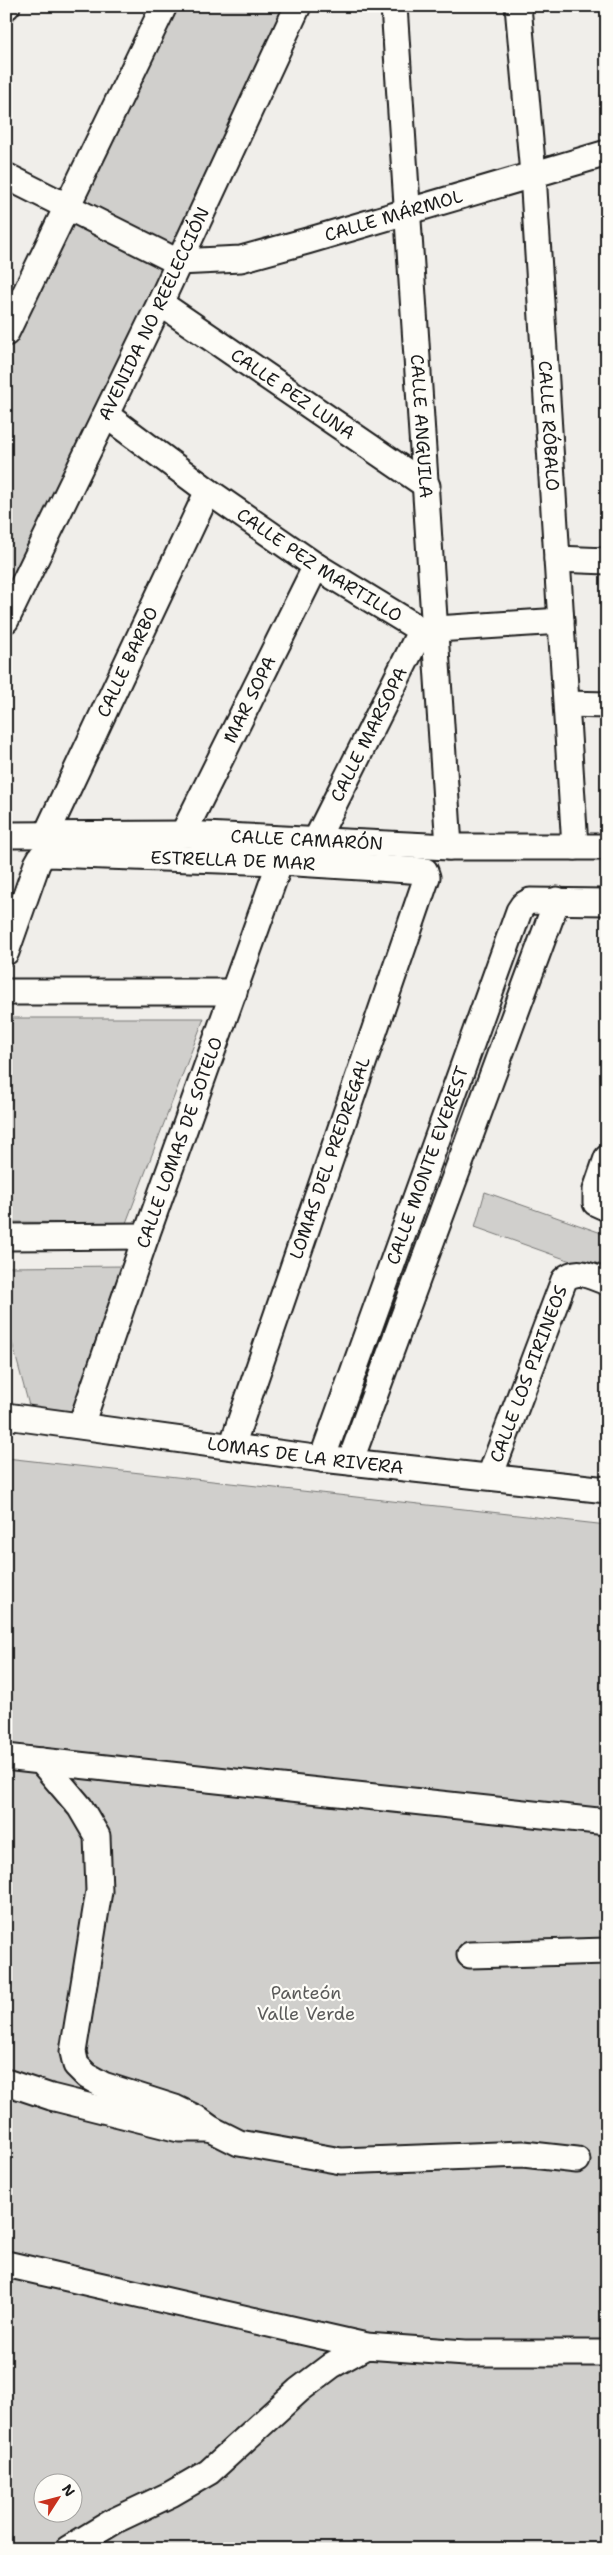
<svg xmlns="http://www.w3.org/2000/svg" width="613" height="2555" font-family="'Shantell Sans',sans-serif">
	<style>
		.green { fill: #d0cfcc; stroke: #767674; fill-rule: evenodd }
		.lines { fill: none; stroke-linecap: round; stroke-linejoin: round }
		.minor-casing { stroke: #1c1c1c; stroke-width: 29 }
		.minor { stroke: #fdfcf7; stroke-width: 25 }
		.labels { text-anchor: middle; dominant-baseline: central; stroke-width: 4.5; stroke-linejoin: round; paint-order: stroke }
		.street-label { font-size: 18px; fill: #1c1c1c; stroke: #fdfcf7 }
		.park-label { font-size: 18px; fill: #5b5b5a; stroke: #fdfcf7 }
	</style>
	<rect width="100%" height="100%" fill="#f0eeea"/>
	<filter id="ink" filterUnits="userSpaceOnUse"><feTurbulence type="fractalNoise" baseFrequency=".02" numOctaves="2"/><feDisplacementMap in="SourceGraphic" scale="10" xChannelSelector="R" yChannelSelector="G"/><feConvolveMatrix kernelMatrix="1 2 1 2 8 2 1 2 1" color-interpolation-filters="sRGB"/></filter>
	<g filter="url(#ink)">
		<!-- green -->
		<path class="green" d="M 166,6 L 299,6 L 6,620 L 6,333 Z
			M 13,1018 L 204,1018 L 126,1223 L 6,1222 L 6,1034 Z
			M 485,1192 L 607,1235 L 607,1274 L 475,1227 Z
			M 128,1266 L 80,1416 L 31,1413 L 6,1320 L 6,1267 Z
			M 6,1458 L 607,1525 L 607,2549 L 6,2549 ZM 42,2482 L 72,2482 L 72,2512 L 42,2512 Z"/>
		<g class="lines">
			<!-- minor casing -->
			<g class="minor-casing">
				<g id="minor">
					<path id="s1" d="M 394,6 L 449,847"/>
					<path id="s2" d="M 518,6 L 533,174 L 575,847"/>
					<path d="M 6,7 L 7,6"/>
					<path id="s3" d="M 6,176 L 178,262 L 241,259 L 307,241 L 607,153"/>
					<path id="s4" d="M 160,303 L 427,486"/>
					<path d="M 6,333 L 164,6"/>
					<path id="s5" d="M 106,415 L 208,491 L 316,566 L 421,630 L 561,621"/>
					<path d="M 557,559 L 607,561"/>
					<path id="s6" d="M 6,620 L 160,303 L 298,6"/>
					<path d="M 567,704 L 607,705"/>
					<path id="s7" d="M 47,833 L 208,491"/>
					<path id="s8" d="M 183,834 L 316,566"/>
					<path id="s9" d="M 6,835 L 183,834 L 449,847 L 607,847"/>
					<path id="s10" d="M 316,840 L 421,630"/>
					<path id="s11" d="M 6,952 L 37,864 L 41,857 L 48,854 L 280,862 L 425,871 L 427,877 L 232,1446"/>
					<path d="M 6,992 L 234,992"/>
					<path d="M 607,1158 L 596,1190 L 596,1203 L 607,1208"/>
					<path d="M 6,1237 L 146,1236"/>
					<path id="s12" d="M 6,1416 L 322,1459 L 607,1490"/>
					<path id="s13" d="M 81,1425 L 146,1236 L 280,862"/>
					<path id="s14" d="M 322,1459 L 519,911 L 523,905 L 530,901 L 607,902"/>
					<path d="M 350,1462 L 557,900"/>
					<path id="s15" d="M 490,1476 L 564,1280 C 577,1267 591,1277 607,1282"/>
					<path d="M 6,1757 L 41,1761 L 80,1807 L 97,1836 L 99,1891 L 73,2052 L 76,2065 L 87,2076 L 103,2085 L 175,2108 L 196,2118 L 211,2129 L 239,2143 L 341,2161 L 523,2154 L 577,2160"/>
					<path d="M 41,1761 L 607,1822"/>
					<path d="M 470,1955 L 607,1951"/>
					<path d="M 6,2082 L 51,2097 L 179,2129 L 211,2129"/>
					<path d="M 6,2264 L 366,2346"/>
					<path d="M 68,2549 L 116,2520 L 171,2494 L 209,2472 L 299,2390 L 332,2365 L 366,2346 L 465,2353 L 607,2353"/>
				</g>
			</g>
			<!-- minor -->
			<use href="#minor" class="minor"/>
		</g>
	</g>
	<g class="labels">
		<!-- street labels -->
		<g class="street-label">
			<text stroke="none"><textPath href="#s3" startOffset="414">CALLE MÁRMOL</textPath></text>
			<text stroke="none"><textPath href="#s6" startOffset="340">AVENIDA NO REELECCIÓN</textPath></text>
			<text stroke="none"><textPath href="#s4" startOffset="161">CALLE PEZ LUNA</textPath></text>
			<text stroke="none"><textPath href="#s2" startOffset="421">CALLE RÓBALO</textPath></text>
			<text stroke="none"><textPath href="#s1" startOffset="421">CALLE ANGUILA</textPath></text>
			<text stroke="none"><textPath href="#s5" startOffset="261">CALLE PEZ MARTILLO</textPath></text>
			<text stroke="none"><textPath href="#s7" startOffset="189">CALLE BARBO</textPath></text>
			<text stroke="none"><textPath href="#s8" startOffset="150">MAR SOPA</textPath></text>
			<text stroke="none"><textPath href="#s10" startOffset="118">CALLE MARSOPA</textPath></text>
			<text stroke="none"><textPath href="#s9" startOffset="301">CALLE CAMARÓN</textPath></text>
			<text stroke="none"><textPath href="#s11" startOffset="294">ESTRELLA DE MAR</textPath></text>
			<text stroke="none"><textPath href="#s13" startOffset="299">CALLE LOMAS DE SOTELO</textPath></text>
			<text transform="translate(330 1158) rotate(-71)">LOMAS DEL PREDREGAL</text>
			<text stroke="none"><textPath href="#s14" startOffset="312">CALLE MONTE EVEREST</textPath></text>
			<text stroke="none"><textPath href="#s15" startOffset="109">CALLE LOS PIRINEOS</textPath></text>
			<text stroke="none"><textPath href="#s12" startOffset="302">LOMAS DE LA RIVERA</textPath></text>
		</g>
		<!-- park labels -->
		<g class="park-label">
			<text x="306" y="1993">Panteón<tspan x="306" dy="21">Valle Verde</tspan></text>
		</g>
	</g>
	<!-- margin -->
	<rect width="613" height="2555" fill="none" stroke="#fdfcf7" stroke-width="25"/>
	<rect x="12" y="12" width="588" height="2530" fill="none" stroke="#1c1c1c" stroke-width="2" filter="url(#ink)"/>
	<!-- north arrow -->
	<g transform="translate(58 2498) rotate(54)"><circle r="24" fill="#fdfcf7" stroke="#a3a29f"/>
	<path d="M0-4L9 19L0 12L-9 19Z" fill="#c8321e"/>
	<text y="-8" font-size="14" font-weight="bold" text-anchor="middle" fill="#1c1c1c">N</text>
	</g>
</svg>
